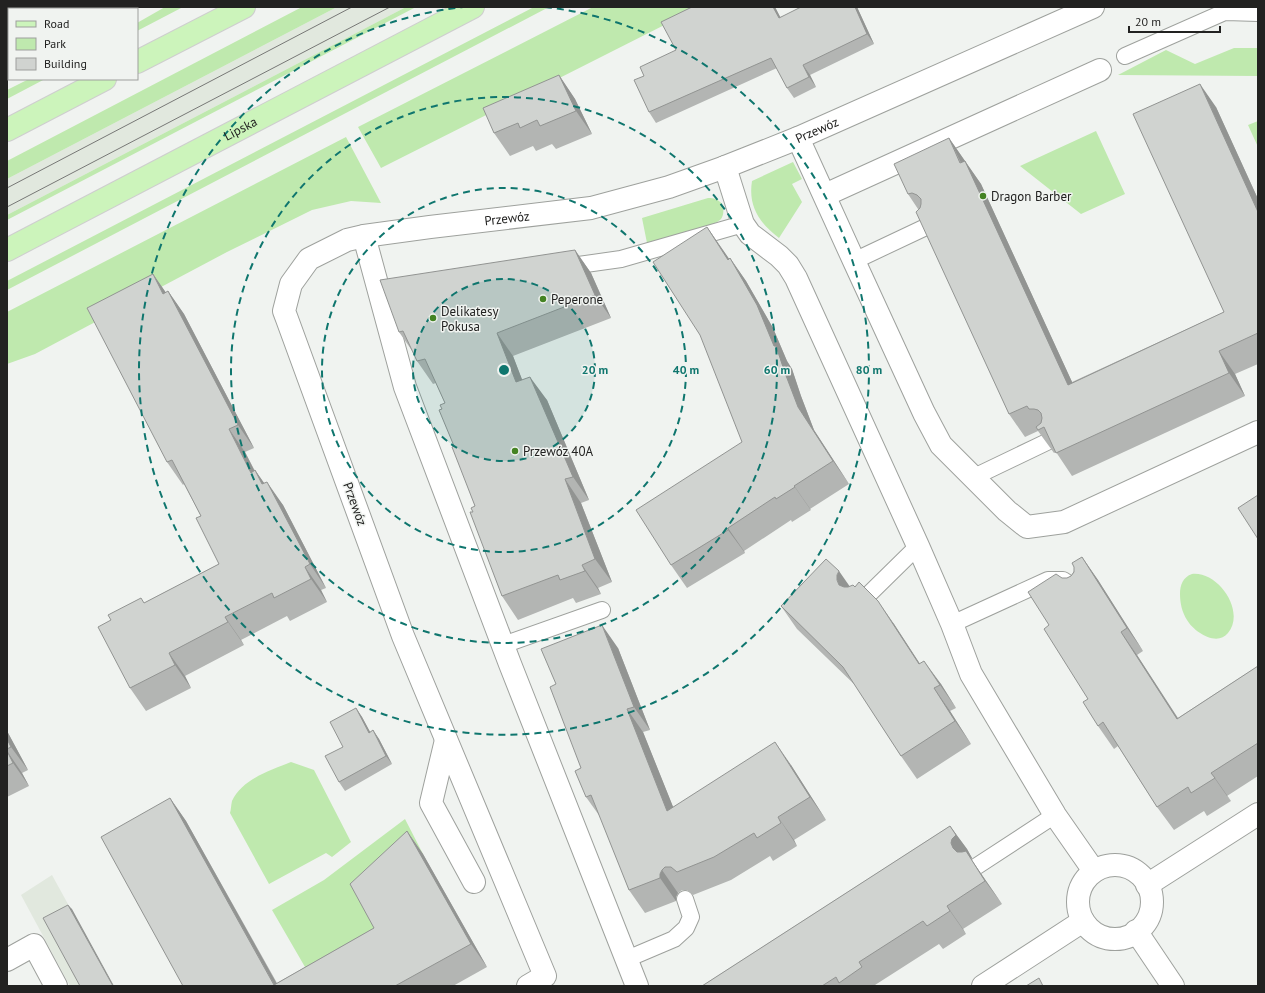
<svg xmlns="http://www.w3.org/2000/svg" width="1265" height="993" font-family="'PT Sans',sans-serif">
	<style>
		.built { fill: #e1e8de }
		.green { fill: #bfe9ae }
		.lines { fill: none; stroke-linecap: round; stroke-linejoin: round }
		.service-casing { stroke: #9ea19d; stroke-width: 18 }
		.minor-casing { stroke: #9ea19d; stroke-width: 24 }
		.primary-casing { stroke: #cecece; stroke-width: 24 }
		.service { stroke: #fff; stroke-width: 16 }
		.minor { stroke: #fff; stroke-width: 22 }
		.primary { stroke: #ccf4bb; stroke-width: 22 }
		.tram { stroke: #777876; stroke-width: 1 }
		.wall { fill: #b3b5b3 }
		.shaded-wall { fill: #929492 }
		.building { fill: #d0d3d0; stroke: #929492 }
		.ring { fill: none; stroke: #0f766e; stroke-width: 2; stroke-dasharray: 7 5 }
		.poi-dot { fill: #448323; stroke: #f0f3f0; stroke-width: 1.5 }
		.labels { text-anchor: middle; dominant-baseline: central; stroke-width: 3; stroke-linejoin: round; paint-order: stroke }
		.street-label { font-size: 13px; fill: #222221; stroke: #f0f3f0 }
		.poi-label { font-size: 13px; fill: #222221; stroke: #f0f3f0; text-anchor: start }
		.centre { fill: #0f766e; stroke: #f0f3f0; stroke-width: 2 }
		.ring-label { font-size: 12px; text-anchor: middle; font-weight: bold; fill: #0f766e; stroke: #f0f3f0; stroke-width: 3; stroke-linejoin: round; paint-order: stroke }
	</style>
	<rect width="100%" height="100%" fill="#f0f3f0"/>
	<!-- built -->
	<path class="built" d="M 7,7 L 124,7 L 120,9 L 9,9 L 9,67 L 7,68 Z
		M 337,7 L 406,7 L 7,215 L 7,179 Z
		M 52,875 L 113,986 L 70,986 L 21,895 Z"/>
	<!-- green -->
	<path class="green" d="M 165,7 L 183,7 L 137,31 L 137,23 Z
		M 302,7 L 337,7 L 7,179 L 7,161 Z
		M 406,7 L 416,7 L 7,220 L 7,215 Z
		M 534,7 L 549,7 L 7,290 L 7,281 Z
		M 593,7 L 700,7 L 381,168 L 358,127 Z
		M 1234,48 L 1258,48 L 1258,76 L 1118,75 L 1166,50 L 1195,64 Z
		M 29,79 L 45,79 L 7,99 L 7,90 Z
		M 1258,121 L 1258,147 L 1248,125 Z
		M 1096,131 L 1125,194 L 1081,214 L 1020,166 Z
		M 346,137 L 381,203 L 351,201 L 312,210 L 227,252 L 35,354 L 7,364 L 7,312 Z
		M 793,162 L 802,179 L 792,184 L 802,202 L 779,238 C 759,223 748,206 752,181 Z
		M 708,198 C 714,198 718,199 722,204 C 724,208 724,215 721,219 C 715,227 660,240 647,243 L 642,218 Z
		M 1192,574 C 1218,571 1246,611 1228,633 C 1217,647 1194,632 1187,620 C 1182,612 1180,603 1180,594 C 1180,585 1183,577 1192,574 Z
		M 291,762 L 314,770 L 351,842 L 332,857 L 326,853 L 269,884 L 230,813 C 231,810 231,805 232,801 C 242,779 271,770 291,762 Z
		M 405,819 L 423,854 L 390,951 L 316,986 L 272,910 L 324,880 Z"/>
	<g class="lines">
		<!-- service casing -->
		<g class="service-casing">
			<path id="service" d="M 1226,12 L 1258,13
				M 1125,56 L 1236,7
				M 854,261 L 928,226
				M 564,267 L 621,259 L 743,224
				M 974,477 L 1049,441
				M 862,601 L 918,546
				M 952,624 L 1048,580 L 1063,580 L 1066,582
				M 503,645 L 602,610
				M 977,866 L 1055,815
				M 627,959 L 674,939 L 686,928 L 691,917 L 685,899"/>
		</g>
		<!-- minor casing -->
		<g class="minor-casing">
			<g id="minor">
				<path d="M 798,138 L 854,261 L 924,413 L 941,445 L 1007,511 L 1027,527 L 1064,522 L 1258,432"/>
				<path d="M 725,167 L 743,224 L 750,234 L 779,256 L 788,265 L 796,278 L 918,546 L 952,624 L 971,674 L 1055,815 L 1094,871"/>
				<path d="M 825,195 L 1100,70"/>
				<path d="M 364,236 L 405,387 L 510,664 L 637,986"/>
				<path d="M 446,740 L 431,803 L 474,882"/>
				<circle cx="1115" cy="902" r="37"/>
				<path d="M 1147,885 L 1258,814"/>
				<path d="M 1136,931 L 1173,986"/>
				<path d="M 7,960 L 34,945 L 56,986"/>
				<path id="s1" d="M 528,986 L 545,976 L 403,636 L 287,319 L 284,311 L 291,284 L 309,259 L 347,240 L 364,236 L 430,227 L 591,208 L 669,187 L 725,167 L 798,138 L 1093,7"/>
				<path d="M 983,986 L 1083,921"/>
			</g>
		</g>
		<!-- primary casing -->
		<g class="primary-casing">
			<g id="primary">
				<path d="M 137,62 L 244,7"/>
				<path d="M 7,130 L 105,79"/>
				<path id="s2" d="M 7,250 L 473,7"/>
			</g>
		</g>
		<!-- service -->
		<use href="#service" class="service"/>
		<!-- minor -->
		<use href="#minor" class="minor"/>
		<!-- primary -->
		<use href="#primary" class="primary"/>
		<!-- tram -->
		<path class="tram" d="M 7,188 L 352,7
			M 7,207 L 390,7"/>
	</g>
	<!-- wall -->
	<path class="wall" d="M 692,7 L 775,7 L 780,17 L 857,7 L 874,44 L 810,75 L 816,87 L 794,98 L 787,88 L 777,68 L 656,123 L 649,112 L 644,76 L 676,50 Z
		M 559,75 L 575,99 L 592,134 L 556,149 L 552,144 L 536,151 L 533,146 L 510,156 L 494,133 Z
		M 1216,107 L 1258,199 L 1258,364 L 1235,374 L 1245,396 L 1072,476 L 1056,452 L 1054,453 L 1038,431 L 1025,437 L 1009,414 L 918,209 L 908,194 L 949,138 L 981,184 L 1072,382 L 1224,312 Z
		M 707,227 L 729,259 L 730,258 L 746,281 L 773,328 L 787,361 L 792,369 L 801,396 L 814,430 L 849,484 L 810,509 L 811,510 L 792,522 L 791,520 L 744,551 L 745,553 L 687,588 L 671,565 L 742,442 Z
		M 575,250 L 591,273 L 611,318 L 513,356 L 522,380 L 547,400 L 589,500 L 581,503 L 612,582 L 598,588 L 601,594 L 576,603 L 573,598 L 518,620 L 502,596 L 473,512 L 475,506 L 454,446 L 442,409 L 445,403 L 436,383 L 433,384 L 417,361 L 413,352 L 399,332 Z
		M 153,274 L 166,293 L 168,291 L 184,314 L 254,448 L 245,452 L 255,471 L 255,470 L 264,483 L 283,505 L 326,588 L 321,590 L 327,602 L 290,621 L 287,616 L 241,640 L 244,645 L 185,676 L 191,688 L 146,711 L 130,688 L 144,603 L 219,564 L 201,516 L 184,484 L 183,485 L 167,462 Z
		M 1082,557 L 1098,580 L 1143,651 L 1137,655 L 1178,718 L 1258,666 L 1258,776 L 1227,796 L 1231,801 L 1207,816 L 1204,811 L 1174,830 L 1157,807 L 1118,746 L 1114,749 L 1098,726 L 1088,699 L 1049,625 L 1062,578 L 1067,578 L 1071,576 Z
		M 849,586 L 894,624 L 920,664 L 941,684 L 956,708 L 950,711 L 971,744 L 917,779 L 901,756 L 856,686 L 797,629 L 781,606 Z
		M 618,648 L 650,730 L 643,732 L 673,807 L 791,765 L 826,820 L 794,840 L 797,846 L 773,861 L 770,856 L 731,880 L 693,895 L 687,890 L 682,890 L 678,893 L 676,897 L 676,901 L 645,913 L 629,890 L 601,818 L 586,797 L 581,768 L 556,684 Z
		M 356,708 L 362,717 L 370,732 L 373,730 L 379,739 L 392,764 L 345,791 L 339,782 L 343,747 Z
		M 7,731 L 28,770 L 22,773 L 29,786 L 7,797 Z
		M 170,798 L 186,821 L 277,983 L 374,928 L 407,831 L 423,854 L 487,967 L 453,986 L 183,986 Z
		M 950,826 L 967,849 L 972,858 L 971,859 L 1002,904 L 963,929 L 966,934 L 943,949 L 939,944 L 875,985 L 876,986 L 702,986 Z"/>
	<!-- shaded-wall -->
	<path class="shaded-wall" d="M 773,7 L 775,7 L 786,28 L 779,18 Z
		M 855,7 L 857,7 L 874,44 L 867,34 Z
		M 803,65 L 810,75 L 816,87 L 809,77 Z
		M 559,75 L 575,99 L 592,134 L 576,111 Z
		M 1200,84 L 1216,107 L 1258,199 L 1258,212 Z
		M 949,138 L 981,184 L 1084,408 L 1068,385 Z
		M 707,227 L 723,250 L 741,276 L 730,258 L 746,281 L 773,328 L 787,361 L 792,369 L 801,396 L 814,430 L 849,484 L 833,461 L 798,407 L 774,346 L 728,260 Z
		M 575,250 L 591,273 L 611,318 L 595,295 Z
		M 153,274 L 169,297 L 163,294 Z
		M 168,291 L 184,314 L 254,448 L 238,425 Z
		M 497,333 L 513,356 L 532,405 L 516,382 Z
		M 1219,351 L 1235,374 L 1245,396 L 1229,373 Z
		M 530,377 L 547,400 L 589,500 L 573,477 Z
		M 229,429 L 245,452 L 267,496 L 251,473 Z
		M 255,470 L 271,493 L 262,484 Z
		M 565,479 L 581,503 L 612,582 L 595,559 Z
		M 267,482 L 283,505 L 326,588 L 310,564 Z
		M 794,486 L 810,509 L 811,510 L 795,487 Z
		M 728,528 L 744,551 L 745,553 L 728,530 Z
		M 1082,557 L 1098,580 L 1143,651 L 1127,628 Z
		M 582,565 L 598,588 L 601,594 L 585,571 Z
		M 305,567 L 321,590 L 327,602 L 311,579 Z
		M 839,571 L 855,594 L 839,585 L 837,580 L 837,575 Z
		M 878,601 L 894,624 L 935,687 L 919,664 Z
		M 225,617 L 241,640 L 244,645 L 228,622 Z
		M 602,625 L 618,648 L 650,730 L 634,707 Z
		M 1121,632 L 1137,655 L 1193,742 L 1177,719 Z
		M 169,653 L 185,676 L 191,688 L 175,665 Z
		M 924,661 L 941,684 L 956,708 L 940,685 Z
		M 934,688 L 950,711 L 971,744 L 955,721 Z
		M 356,708 L 362,717 L 375,741 L 369,733 Z
		M 627,709 L 643,732 L 684,834 L 667,811 Z
		M 373,730 L 379,739 L 392,764 L 386,756 Z
		M 7,731 L 28,770 L 11,747 L 7,739 Z
		M 775,742 L 791,765 L 826,820 L 810,797 Z
		M 7,751 L 22,773 L 29,786 L 13,763 Z
		M 1211,773 L 1227,796 L 1231,801 L 1215,778 Z
		M 170,798 L 186,821 L 278,986 L 275,986 Z
		M 778,817 L 794,840 L 797,846 Z
		M 950,826 L 967,849 L 972,858 L 971,859 L 1002,904 L 985,881 L 953,848 L 951,843 Z
		M 407,831 L 423,854 L 487,967 L 471,944 Z
		M 662,870 L 678,893 L 676,897 L 676,901 L 660,878 L 660,874 Z
		M 68,905 L 72,909 L 114,986 L 113,986 Z
		M 947,906 L 963,929 L 966,934 L 950,911 Z"/>
	<!-- building -->
	<path class="building" d="M 692,7 L 773,7 L 779,18 L 801,7 L 855,7 L 867,34 L 803,65 L 809,77 L 787,88 L 771,58 L 649,112 L 634,80 L 644,76 L 640,67 L 676,50 L 661,22 Z
		M 559,75 L 576,111 L 540,126 L 537,120 L 520,128 L 518,123 L 494,133 L 483,108 Z
		M 1200,84 L 1258,212 L 1258,333 L 1219,351 L 1229,373 L 1056,453 L 1044,427 L 1038,430 L 1036,427 L 1041,423 L 1042,418 L 1041,413 L 1038,410 L 1034,409 L 1029,409 L 1027,406 L 1009,414 L 916,212 L 920,208 L 921,204 L 921,199 L 917,195 L 912,193 L 908,194 L 894,164 L 949,138 L 960,163 L 965,161 L 1068,385 L 1224,312 L 1133,114 Z
		M 707,227 L 728,260 L 730,258 L 757,305 L 774,346 L 776,346 L 785,373 L 798,407 L 833,461 L 794,486 L 795,487 L 776,499 L 775,497 L 728,528 L 728,530 L 671,565 L 636,510 L 742,442 L 700,335 L 653,262 Z
		M 575,250 L 595,295 L 497,333 L 516,382 L 530,377 L 573,477 L 565,479 L 595,559 L 582,565 L 585,571 L 560,580 L 558,575 L 502,596 L 470,512 L 473,512 L 471,508 L 475,506 L 452,447 L 454,446 L 439,410 L 442,409 L 440,405 L 445,403 L 425,359 L 417,361 L 403,331 L 399,332 L 380,280 Z
		M 153,274 L 163,294 L 168,291 L 225,400 L 238,425 L 229,429 L 251,473 L 255,470 L 262,484 L 267,482 L 310,564 L 305,567 L 311,579 L 274,598 L 272,593 L 225,617 L 228,622 L 169,653 L 175,665 L 130,688 L 98,627 L 111,620 L 108,615 L 141,598 L 144,603 L 219,564 L 196,518 L 201,516 L 172,460 L 167,462 L 87,308 Z
		M 1258,495 L 1258,539 L 1238,508 Z
		M 1082,557 L 1127,628 L 1121,632 L 1177,719 L 1258,666 L 1258,743 L 1211,773 L 1215,778 L 1191,793 L 1188,787 L 1157,807 L 1103,722 L 1098,726 L 1083,702 L 1088,699 L 1044,629 L 1049,625 L 1028,592 L 1056,574 L 1062,578 L 1067,578 L 1071,576 L 1074,572 L 1074,567 L 1072,563 Z
		M 826,559 L 839,571 L 837,575 L 837,580 L 839,585 L 844,587 L 848,587 L 853,585 L 855,587 L 859,582 L 878,601 L 919,664 L 924,661 L 940,685 L 934,688 L 955,721 L 901,756 L 843,667 L 781,606 Z
		M 602,625 L 634,707 L 627,709 L 667,811 L 775,742 L 810,797 L 778,817 L 781,823 L 757,838 L 754,833 L 714,857 L 677,872 L 671,867 L 665,867 L 662,870 L 660,874 L 660,878 L 629,890 L 591,795 L 586,797 L 575,771 L 581,768 L 550,687 L 556,684 L 541,649 Z
		M 356,708 L 369,733 L 373,730 L 386,756 L 339,782 L 325,756 L 343,747 L 330,722 Z
		M 7,739 L 11,747 L 7,749 Z
		M 7,751 L 13,763 L 7,766 Z
		M 170,798 L 274,985 L 374,928 L 350,884 L 407,831 L 471,944 L 395,986 L 183,986 L 101,837 Z
		M 950,826 L 956,835 L 952,839 L 951,843 L 953,848 L 957,852 L 962,852 L 966,851 L 985,881 L 947,906 L 950,911 L 927,926 L 923,921 L 859,962 L 862,967 L 839,983 L 836,977 L 822,986 L 702,986 Z
		M 68,905 L 113,986 L 80,986 L 43,918 Z
		M 1039,978 L 1043,986 L 1026,986 Z"/>
	<!-- distance rings -->
	<circle cx="504" cy="370" r="91" fill="#0f766e" fill-opacity=".12"/>
	<g class="ring">
		<circle cx="504" cy="370" r="91"/>
		<circle cx="504" cy="370" r="182"/>
		<circle cx="504" cy="370" r="273"/>
		<path d="M545 7A365 365 0 1 1 463 7"/>
	</g>
	<!-- markers -->
	<g class="poi-dot">
		<circle cx="983" cy="196" r="4"/>
		<circle cx="543" cy="299" r="4"/>
		<circle cx="433" cy="318" r="4"/>
		<circle cx="515" cy="451" r="4"/>
	</g>
	<g class="labels">
		<!-- street labels -->
		<g class="street-label">
			<text stroke="none"><textPath href="#s2" startOffset="263">Lipska</textPath></text>
			<text stroke="none"><textPath href="#s1" startOffset="1321">Przewóz</textPath></text>
			<text stroke="none"><textPath href="#s1" startOffset="997">Przewóz</textPath></text>
			<text transform="translate(355 504) rotate(70)">Przewóz</text>
		</g>
		<!-- poi labels -->
		<g class="poi-label">
			<text x="991" y="196">Dragon Barber</text>
			<text x="551" y="299">Peperone</text>
			<text x="441" y="311">Delikatesy<tspan x="441" dy="15">Pokusa</tspan></text>
			<text x="523" y="451">Przewóz 40A</text>
		</g>
	</g>
	<circle cx="504" cy="370" r="6" class="centre"/>
	<g class="ring-label">
		<text x="595" y="374">20 m</text>
		<text x="686" y="374">40 m</text>
		<text x="777" y="374">60 m</text>
		<text x="869" y="374">80 m</text>
	</g>
	<!-- border -->
	<rect width="1265" height="993" fill="none" stroke="#222221" stroke-width="16"/>
	<!-- legend -->
	<rect x="8" y="8" width="130" height="72" fill="#f0f3f0" stroke="#9e9f9d"/>
	<rect x="16" y="21" width="20" height="6" fill="#ccf4bb" stroke="#9e9f9d"/>
	<text x="44" y="28" font-size="12" fill="#222221">Road</text>
	<rect x="16" y="38" width="20" height="12" fill="#bfe9ae" stroke="#9e9f9d"/>
	<text x="44" y="48" font-size="12" fill="#222221">Park</text>
	<rect x="16" y="58" width="20" height="12" fill="#d0d3d0" stroke="#9e9f9d"/>
	<text x="44" y="68" font-size="12" fill="#222221">Building</text>
	<!-- scale -->
	<path d="M1129 26v6h91v-6" fill="none" stroke="#222221" stroke-width="2"/>
	<text x="1135" y="26" font-size="12" fill="#222221" stroke="#f0f3f0" stroke-width="3" paint-order="stroke">20 m</text>
</svg>
